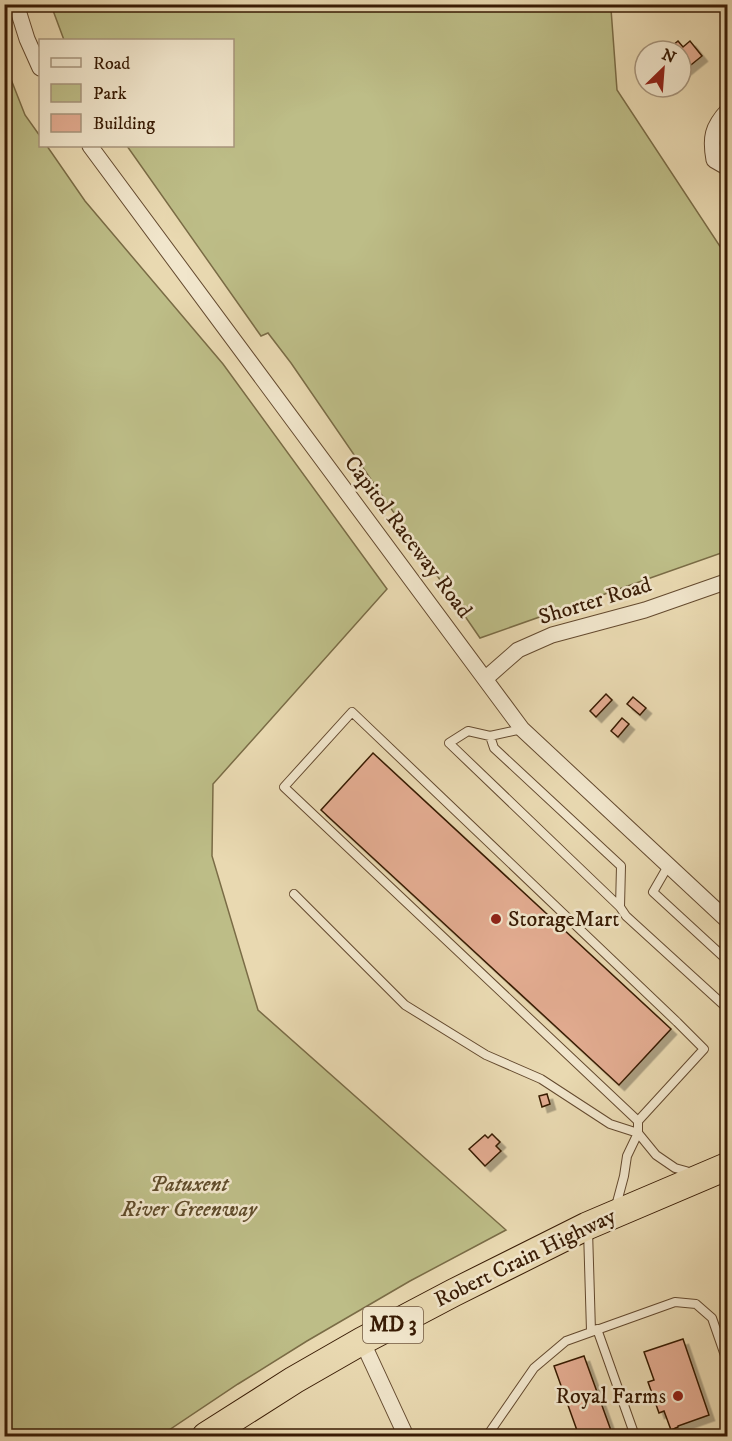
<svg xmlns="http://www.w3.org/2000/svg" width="732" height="1441" font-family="'IM FELL DW Pica',serif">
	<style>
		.green { fill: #bdbd87; stroke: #7a6c46; stroke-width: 1.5 }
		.building { fill: #e3ac91; stroke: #381b04; stroke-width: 1.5; filter: url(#shadow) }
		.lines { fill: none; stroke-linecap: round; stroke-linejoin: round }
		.lane-casing { stroke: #644a2f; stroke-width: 10 }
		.street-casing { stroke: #644a2f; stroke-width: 17 }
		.highway-casing { stroke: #381b04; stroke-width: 29 }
		.lane { stroke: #f1e6cc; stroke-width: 8 }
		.street { stroke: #f1e6cc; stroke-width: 15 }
		.highway { stroke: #e9d9b1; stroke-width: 27 }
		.poi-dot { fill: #8f2418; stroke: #f1e6cc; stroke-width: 2 }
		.labels { text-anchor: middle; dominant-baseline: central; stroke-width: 5; stroke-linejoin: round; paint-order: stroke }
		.shield { fill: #f1e6cc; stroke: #705840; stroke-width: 1.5 }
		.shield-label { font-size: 21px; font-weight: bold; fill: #381b04 }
		.street-label { font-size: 22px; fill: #381b04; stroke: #f1e6cc }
		.poi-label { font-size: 22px; fill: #381b04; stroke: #f1e6cc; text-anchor: start }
		.park-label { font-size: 22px; font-style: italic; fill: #604c2b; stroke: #f1e6cc }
	</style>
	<defs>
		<filter id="shadow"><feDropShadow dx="5.5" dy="5.5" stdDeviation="0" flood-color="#0004"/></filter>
	</defs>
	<rect width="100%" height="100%" fill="#e9d9b1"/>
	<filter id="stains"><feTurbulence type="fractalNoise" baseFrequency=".00333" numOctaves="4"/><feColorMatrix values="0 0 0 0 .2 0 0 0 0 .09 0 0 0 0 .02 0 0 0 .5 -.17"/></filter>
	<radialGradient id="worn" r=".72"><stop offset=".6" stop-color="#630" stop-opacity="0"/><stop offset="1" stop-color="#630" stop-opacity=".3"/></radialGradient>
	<!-- green -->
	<path class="green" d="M 51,5 L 614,5 L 611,9 L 617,90 L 727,257 L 727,551 L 480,638 L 291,363 L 268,333 L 261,336 L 127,146 L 232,146 L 232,40 L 64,40 Z
		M 5,64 L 25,115 L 40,136 L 40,146 L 47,146 L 85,201 L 223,364 L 387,589 L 213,784 L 212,856 L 258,1010 L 506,1230 L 410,1281 L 307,1341 L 238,1384 L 160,1436 L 5,1436 Z"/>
	<!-- building -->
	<path class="building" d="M 678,41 L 683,47 L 690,41 L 702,56 L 681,73 L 681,51 L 666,51 Z
		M 606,694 L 612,700 L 596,717 L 590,711 Z
		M 633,697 L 646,708 L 640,715 L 627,704 Z
		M 622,718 L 629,724 L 618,737 L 611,731 Z
		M 373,753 L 671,1029 L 619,1085 L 321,810 Z
		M 728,809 L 728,822 L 721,816 Z
		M 547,1094 L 550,1104 L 542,1107 L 539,1096 Z
		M 492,1134 L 500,1142 L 496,1146 L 501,1151 L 485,1166 L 469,1149 L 485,1135 L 488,1138 Z
		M 683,1339 L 709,1415 L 678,1426 L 678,1427 L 671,1430 L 664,1411 L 659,1413 L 648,1382 L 654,1380 L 644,1352 Z
		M 584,1356 L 613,1436 L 579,1436 L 554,1366 Z"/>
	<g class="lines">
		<!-- lane casing -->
		<g class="lane-casing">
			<path id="lane" d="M 522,729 L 490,736 L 468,731 L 449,743 L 620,907 L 626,916 L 728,1009
				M 490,736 L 494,748 L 621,866 L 620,907
				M 668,866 L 653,892 L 728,961
				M 294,894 L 405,1005 L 486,1055 L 541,1079 L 610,1124 L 638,1133 L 656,1155 L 675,1168 L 693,1173
				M 616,1206 L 624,1176 L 627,1156 L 638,1133 L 638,1121 L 704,1049 L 677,1022 L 352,712 L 284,787 L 638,1121
				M 588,1230 L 591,1331
				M 597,1329 L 635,1436
				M 487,1436 L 534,1368 L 566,1341 L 675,1302 L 696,1304 L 712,1318 L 728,1364"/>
		</g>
		<!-- street casing -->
		<g class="street-casing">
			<path id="street" d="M 16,4 L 27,39 L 40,68
				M 728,110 C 712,127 710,138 714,160 L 728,168
				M 90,146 L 522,729 L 728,921
				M 485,679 L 518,650 L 552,635 L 645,610 L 728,581
				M 362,1341 L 406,1436"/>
		</g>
		<!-- highway casing -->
		<g class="highway-casing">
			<path id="highway" d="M 206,1436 L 294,1380 L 362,1341 L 453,1293 L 587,1226 L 728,1166"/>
		</g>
		<!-- lane -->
		<use href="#lane" class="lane"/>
		<!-- street -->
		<use href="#street" class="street"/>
		<!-- highway -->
		<use href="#highway" class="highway"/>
	</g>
	<!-- markers -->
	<g class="poi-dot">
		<circle cx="496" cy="919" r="6"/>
		<circle cx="678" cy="1396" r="6"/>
	</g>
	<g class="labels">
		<!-- shield labels -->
		<rect class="shield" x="363" y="1307" width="60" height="36" rx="4.5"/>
		<g class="shield-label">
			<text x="393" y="1325">MD 3</text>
		</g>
		<!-- street labels -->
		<g class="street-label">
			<text transform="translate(408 537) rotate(53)">Capitol Raceway Road</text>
			<text transform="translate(595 601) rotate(-17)">Shorter Road</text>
			<text transform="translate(525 1258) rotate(-26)">Robert Crain Highway</text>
		</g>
		<!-- poi labels -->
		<g class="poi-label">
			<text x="508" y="919">StorageMart</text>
			<text x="666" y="1396" text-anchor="end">Royal Farms</text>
		</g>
		<!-- park labels -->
		<g class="park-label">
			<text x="189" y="1184">Patuxent<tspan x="189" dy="25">River Greenway</tspan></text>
		</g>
	</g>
	<!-- margin -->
	<rect width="732" height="1441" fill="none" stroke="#e9d9b1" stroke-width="24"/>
	<rect x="6" y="6" width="720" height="1429" fill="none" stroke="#381b04" stroke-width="3"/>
	<rect x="12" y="12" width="708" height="1417" fill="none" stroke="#381b04" stroke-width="1.5"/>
	<!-- legend -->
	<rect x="39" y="39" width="195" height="108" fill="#f1e6cc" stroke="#a7957c" stroke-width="1.5"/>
	<rect x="51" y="58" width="30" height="9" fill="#f1e6cc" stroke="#a7957c" stroke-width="1.5"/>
	<text x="93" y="69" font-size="18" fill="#381b04">Road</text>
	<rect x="51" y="84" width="30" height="18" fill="#bdbd87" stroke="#a7957c" stroke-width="1.5"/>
	<text x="93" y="99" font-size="18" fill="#381b04">Park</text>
	<rect x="51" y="114" width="30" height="18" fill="#e3ac91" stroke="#a7957c" stroke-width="1.5"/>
	<text x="93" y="129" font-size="18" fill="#381b04">Building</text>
	<!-- north arrow -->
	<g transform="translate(663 69) rotate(25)"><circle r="28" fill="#f1e6cc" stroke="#a7957c" stroke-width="1.5"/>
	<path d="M0-4.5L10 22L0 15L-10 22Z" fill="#8f2418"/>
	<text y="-9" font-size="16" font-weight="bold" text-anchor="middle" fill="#381b04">N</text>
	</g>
	<rect width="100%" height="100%" filter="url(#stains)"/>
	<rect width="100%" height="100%" fill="url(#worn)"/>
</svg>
